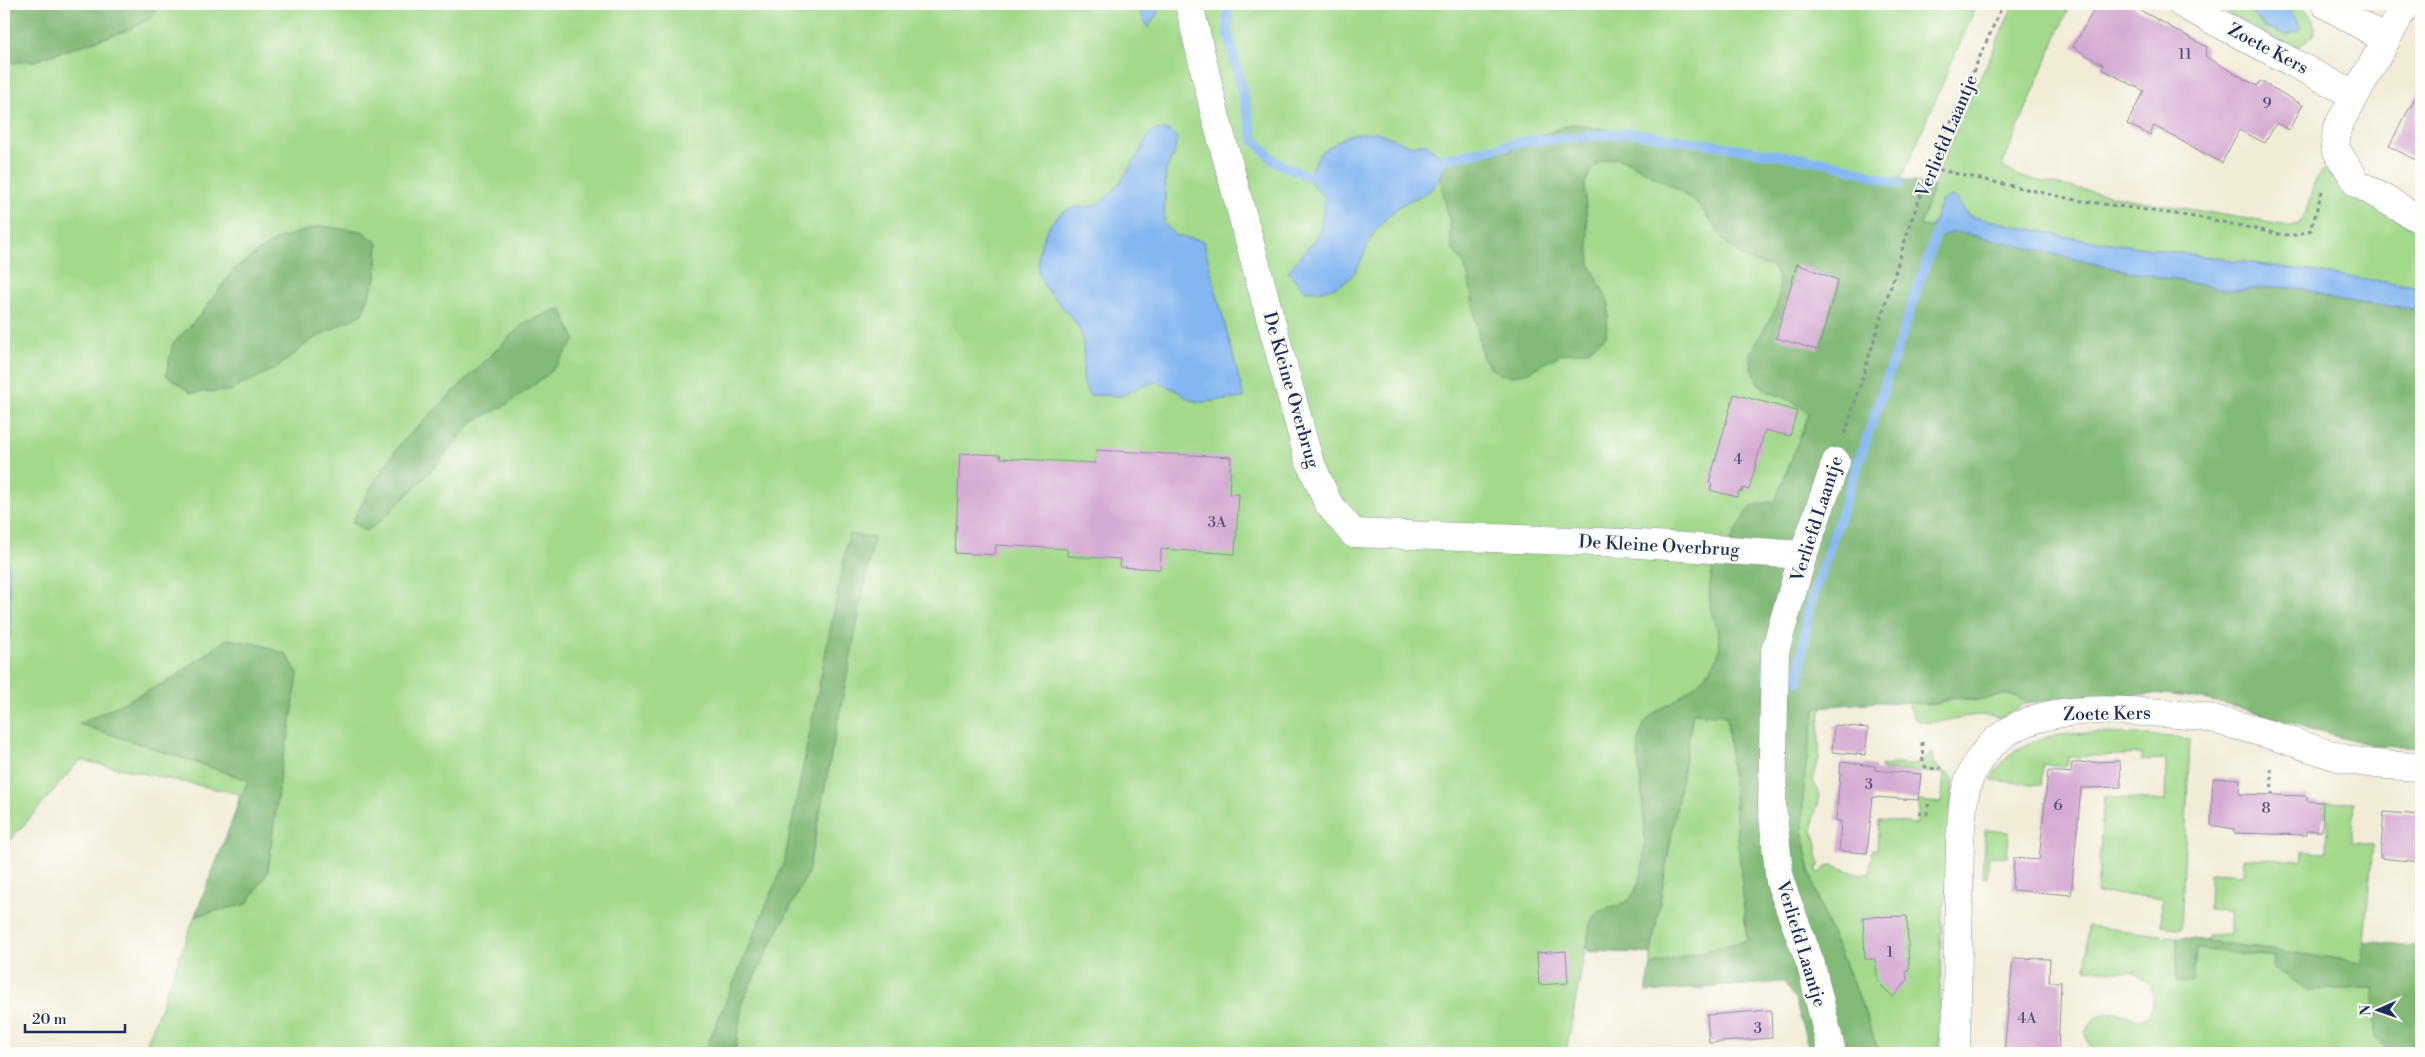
<svg xmlns="http://www.w3.org/2000/svg" width="2425" height="1057" font-family="'Libre Bodoni',serif">
	<style>
		.green { fill: #a2d98a; stroke: #5e8474 }
		.forest { fill: #81b976; stroke: #4e746a }
		.water { fill: #84b7f1; stroke: #5073a8 }
		.lines { fill: none; stroke-linecap: round; stroke-linejoin: round }
		.stream { stroke: #84b7f1; stroke-width: 10 }
		.building { fill: #d5abd3 }
		.street-casing { stroke: #868e9a; stroke-width: 29 }
		.path { stroke: #868e9a; stroke-width: 3; stroke-dasharray: 4 4; stroke-linecap: butt }
		.street { stroke: #fff; stroke-width: 28 }
		.labels { text-anchor: middle; dominant-baseline: central; stroke-width: 4; stroke-linejoin: round; paint-order: stroke }
		.number-label { font-size: 15px; fill: #4a4e7b }
		.street-label { font-size: 18px; fill: #1b2f5e; stroke: #fdfcf7 }
	</style>
	<rect width="100%" height="100%" fill="#fdfcf7"/>
	<filter id="ink" filterUnits="userSpaceOnUse"><feTurbulence type="fractalNoise" baseFrequency=".02" numOctaves="2"/><feDisplacementMap in="SourceGraphic" scale="10" xChannelSelector="R" yChannelSelector="G"/><feConvolveMatrix kernelMatrix="1 2 1 2 8 2 1 2 1" color-interpolation-filters="sRGB"/></filter>
	<filter id="wash" filterUnits="userSpaceOnUse"><feTurbulence type="fractalNoise" baseFrequency=".0096" numOctaves="4" result="noise"/><feDisplacementMap in="SourceGraphic" scale="20" xChannelSelector="R" yChannelSelector="G"/><feGaussianBlur stdDeviation="1.12" result="paint"/><feColorMatrix in="noise" values="0 0 0 0 0 0 0 0 0 0 0 0 0 0 0 0 0 1.4 0 .05"/><feComposite in="paint" operator="in"/></filter>
	<g filter="url(#wash)">
		<rect width="100%" height="100%" fill="#f2ecd7"/>
		<!-- green -->
		<path class="green" d="M 4,4 L 1977,4 L 1895,193 L 1727,716 L 1747,941 L 1651,965 L 1651,953 L 1588,951 L 1586,944 L 1566,1053 L 143,1053 L 195,916 L 201,915 L 220,867 L 240,794 L 80,760 L 4,848 Z
			M 2014,4 L 2070,4 L 2002,166 L 2020,177 L 2124,198 L 2289,226 L 2299,224 C 2313,206 2307,187 2323,170 L 2351,191 L 2421,233 L 2421,287 L 2067,237 L 1973,217 L 1967,214 L 1957,199 L 1941,201 L 1932,227 L 1919,226 L 1947,151 Z
			M 2211,4 L 2246,4 L 2263,26 L 2287,35 L 2301,29 L 2285,6 L 2280,4 C 2303,4 2317,11 2313,36 L 2300,46 L 2288,45 Z
			M 2003,694 L 2017,697 L 2027,703 L 2000,718 C 1970,707 1933,732 1914,718 L 1908,703 L 1936,704 L 1957,697 L 1975,701 Z
			M 1822,706 L 1819,725 L 1819,759 L 1813,780 L 1820,797 L 1814,817 L 1813,832 L 1817,844 L 1817,855 L 1820,864 L 1816,870 L 1820,873 L 1827,866 L 1832,865 L 1861,875 L 1870,873 L 1872,849 L 1877,849 L 1879,820 L 1917,824 L 1919,801 L 1941,803 L 1944,773 L 1882,770 L 1880,767 L 1894,764 L 1913,765 L 1933,753 L 1934,763 L 1953,778 L 1947,892 L 1942,913 L 1941,939 L 1939,1053 L 1878,1053 C 1860,986 1821,926 1807,858 C 1796,808 1807,756 1815,707 Z
			M 2097,733 L 2138,734 L 2190,739 L 2181,929 L 2161,926 L 2163,898 L 2097,893 L 2104,797 L 2165,801 L 2166,759 L 2142,760 L 2142,754 L 2069,757 L 2067,766 L 2043,764 L 2041,785 L 1992,780 C 1993,772 1998,767 2004,761 C 2030,734 2062,734 2097,733 Z
			M 2323,802 L 2354,803 L 2351,842 L 2373,845 L 2362,962 L 2421,1053 L 2092,1053 C 2090,1046 2084,1038 2086,1031 C 2089,1018 2107,1011 2118,1013 C 2125,1013 2133,1020 2141,1019 C 2155,1017 2154,995 2151,985 L 2135,972 L 2086,969 L 2088,926 L 2207,941 L 2209,935 L 2230,935 L 2230,910 L 2209,909 L 2210,873 L 2243,875 L 2243,858 L 2302,861 L 2303,851 L 2327,852 L 2328,816 L 2323,816 Z
			M 1985,830 L 2009,832 L 2007,857 L 1989,856 L 1987,878 L 1982,877 Z
			M 2419,903 L 2421,903 L 2421,942 L 2415,941 Z"/>
		<!-- forest -->
		<path class="forest" d="M 11,4 L 159,4 L 159,5 L 151,18 L 128,30 L 34,61 L 4,63 L 4,7 Z
			M 1572,124 L 1834,165 L 1910,181 L 1933,187 L 1920,226 L 1932,227 L 1943,236 L 1954,232 L 1973,235 L 2116,269 L 2234,291 L 2273,287 L 2305,289 L 2334,300 L 2421,310 L 2421,748 L 2377,746 L 2301,726 L 2253,711 L 2204,699 L 2165,694 L 2095,696 L 2027,703 L 2016,696 L 2003,694 L 1983,700 L 1950,698 L 1936,704 L 1879,702 L 1816,707 C 1807,756 1797,808 1807,858 C 1821,926 1860,986 1878,1053 L 1810,1053 L 1795,999 L 1784,982 L 1646,992 L 1651,965 L 1747,940 L 1727,716 L 1693,713 L 1651,953 L 1588,951 C 1584,890 1621,921 1635,891 C 1649,863 1644,824 1642,794 C 1640,771 1633,744 1645,723 C 1650,713 1666,707 1675,700 C 1690,690 1709,675 1717,658 C 1723,643 1717,627 1712,614 C 1708,603 1709,584 1712,573 C 1715,559 1729,546 1735,534 C 1749,509 1743,506 1775,501 L 1809,414 L 1794,402 L 1767,391 L 1758,383 L 1752,367 L 1750,354 L 1776,308 C 1780,292 1781,281 1772,266 L 1756,263 L 1742,256 L 1726,243 L 1699,205 L 1677,189 L 1628,162 L 1616,158 L 1601,161 L 1592,170 L 1585,183 L 1585,196 L 1590,264 L 1609,304 L 1606,336 L 1587,351 L 1562,354 L 1526,373 L 1514,376 L 1500,374 L 1491,368 L 1482,356 L 1468,276 L 1463,263 L 1452,249 L 1449,220 L 1440,179 L 1445,159 L 1510,151 L 1528,140 Z
			M 319,226 L 362,231 L 378,243 L 376,278 L 362,314 L 313,339 L 278,367 L 230,391 L 191,393 L 166,375 L 173,344 L 202,313 L 233,270 L 275,240 Z
			M 561,308 L 575,340 L 551,372 L 508,404 L 472,422 L 437,465 L 382,520 L 366,531 L 352,523 L 371,487 L 400,444 L 524,323 Z
			M 849,534 L 874,538 L 808,873 L 743,999 L 735,1053 L 704,1053 L 784,863 Z
			M 227,639 L 258,644 L 286,654 L 298,673 L 289,735 L 281,766 L 268,872 L 247,904 L 195,916 L 248,780 L 79,724 L 170,680 Z
			M 2177,937 L 2362,962 L 2364,941 L 2414,946 L 2415,941 L 2421,942 L 2421,1053 L 2390,1053 L 2375,1038 L 2374,988 L 2308,990 L 2273,968 L 2274,957 L 2196,949 L 2193,982 L 2176,983 Z"/>
		<!-- water -->
		<path class="water" d="M 1136,4 L 1163,4 L 1148,28 Z
			M 2246,4 C 2276,4 2289,0 2301,29 L 2287,35 L 2263,26 Z
			M 1156,130 L 1169,130 L 1177,138 L 1174,155 L 1166,169 L 1164,223 L 1174,235 L 1203,241 L 1244,398 L 1202,402 L 1190,400 L 1175,390 L 1156,382 L 1139,387 L 1121,396 L 1089,395 C 1076,375 1090,350 1079,329 C 1070,310 1043,293 1039,273 C 1035,249 1048,214 1073,208 C 1082,206 1091,208 1099,203 C 1118,192 1140,152 1150,133 Z
			M 1378,132 L 1411,146 L 1425,143 L 1445,159 C 1435,206 1417,188 1392,213 C 1386,219 1379,226 1374,233 C 1364,248 1361,271 1345,282 C 1333,290 1320,291 1305,291 L 1288,272 L 1320,233 L 1325,198 L 1312,185 L 1308,176 L 1320,153 L 1348,135 Z
			M 1953,196 L 1967,214 L 1973,217 L 2067,237 L 2421,287 L 2421,310 L 2334,300 L 2305,289 L 2273,287 L 2234,291 L 2116,269 L 1973,235 L 1954,232 L 1943,236 L 1932,227 L 1941,201 Z
			M 4,527 L 8,547 L 11,633 L 4,646 Z"/>
		<g class="lines">
			<!-- stream -->
			<path class="stream" d="M 1228,4 L 1228,32 L 1254,140 L 1275,162 L 1308,176 L 1321,179
				M 1434,165 L 1445,159 L 1527,141 L 1634,133 L 1831,163 L 1899,184
				M 1799,681 L 1808,611 L 1941,220"/>
		</g>
		<g id="blocks">
			<!-- building -->
			<path class="building" d="M 2097,4 L 2129,4 L 2207,47 L 2205,56 L 2257,86 L 2260,81 L 2303,105 L 2289,130 L 2276,123 L 2265,143 L 2239,130 L 2222,163 L 2154,126 L 2150,135 L 2127,124 L 2144,91 L 2102,69 L 2104,65 L 2073,47 Z
				M 2421,87 L 2421,163 L 2389,146 Z
				M 1797,264 L 1838,280 L 1818,350 L 1776,338 Z
				M 1734,394 L 1797,411 L 1790,436 L 1765,430 L 1749,490 L 1743,488 L 1742,492 L 1739,491 L 1737,497 L 1710,490 L 1712,484 L 1709,483 Z
				M 1096,450 L 1231,457 L 1229,494 L 1239,494 L 1235,554 L 1161,549 L 1160,569 L 1120,567 L 1121,559 L 1067,556 L 1067,549 L 996,545 L 995,555 L 955,553 L 960,453 L 1001,455 L 1000,458 L 1095,463 Z
				M 1834,725 L 1868,728 L 1865,755 L 1832,752 Z
				M 2120,761 L 2121,787 L 2081,788 L 2071,895 L 2012,890 L 2014,858 L 2039,860 L 2048,771 L 2071,773 L 2072,763 Z
				M 1841,762 L 1875,766 L 1875,770 L 1921,774 L 1918,800 L 1873,797 L 1867,853 L 1839,851 L 1841,821 L 1836,821 Z
				M 2213,778 L 2240,779 L 2239,794 L 2307,796 L 2307,801 L 2323,802 L 2322,831 L 2306,831 L 2306,835 L 2234,833 L 2234,829 L 2211,825 Z
				M 2384,812 L 2421,815 L 2421,862 L 2380,858 Z
				M 1907,916 L 1909,971 L 1906,971 L 1907,981 L 1893,997 L 1878,982 L 1875,959 L 1865,959 L 1863,917 Z
				M 1566,951 L 1568,983 L 1539,985 L 1537,953 Z
				M 2013,958 L 2050,959 L 2049,982 L 2061,982 L 2058,1053 L 2004,1053 Z
				M 1771,1010 L 1772,1038 L 1709,1043 L 1707,1015 Z"/>
		</g>
	</g>
	<g filter="url(#ink)">
		<use href="#blocks" fill-opacity="0" stroke="#868e9a" stroke-width="1"/>
		<g class="lines">
			<!-- street casing -->
			<g class="street-casing">
				<path id="street" d="M 1189,4 L 1216,118 L 1308,457 L 1328,503 L 1353,533 L 1624,543 L 1803,555
					M 2182,4 L 2354,95
					M 2325,4 L 2385,39
					M 2406,4 L 2337,128 L 2335,148 L 2357,183 L 2421,220
					M 1832,1053 L 1811,965 L 1780,882 L 1772,806 L 1775,651 L 1803,555 L 1836,462
					M 1956,1053 L 1960,840 C 1962,819 1962,796 1970,777 C 1999,707 2081,707 2144,712 C 2167,713 2190,714 2212,719 C 2233,724 2254,730 2274,736 C 2298,743 2322,753 2346,759 C 2371,765 2396,766 2421,767"/>
			</g>
			<!-- path -->
			<path class="path" d="M 1931,168 L 2076,200 L 2209,219 L 2283,235 L 2296,235 L 2311,230 L 2323,187
				M 1845,434 L 1911,221 L 1931,168 L 2003,4
				M 1922,742 L 1923,765 L 1929,769 L 1941,768
				M 2271,768 L 2272,795
				M 1918,813 L 1927,814 L 1928,805 L 1931,805"/>
			<!-- street -->
			<use href="#street" class="street"/>
		</g>
	</g>
	<g class="labels">
		<!-- number labels -->
		<g class="number-label">
			<text x="2185" y="54">11</text>
			<text x="2267" y="103">9</text>
			<text x="1738" y="459">4</text>
			<text x="1217" y="522">3A</text>
			<text x="1869" y="784">3</text>
			<text x="2058" y="805">6</text>
			<text x="2266" y="808">8</text>
			<text x="1890" y="952">1</text>
			<text x="2027" y="1018">4A</text>
			<text x="1758" y="1028">3</text>
		</g>
		<!-- street labels -->
		<g class="street-label">
			<text transform="translate(2268 49) rotate(28)">Zoete Kers</text>
			<text transform="translate(1947 136) rotate(-67)">Verliefd Laantje</text>
			<text transform="translate(1291 390) rotate(74)">De Kleine Overbrug</text>
			<text transform="translate(1817 519) rotate(-72)">Verliefd Laantje</text>
			<text transform="translate(1659 546) rotate(3)">De Kleine Overbrug</text>
			<text transform="translate(2107 714) rotate(-1)">Zoete Kers</text>
			<text transform="translate(1801 944) rotate(73)">Verliefd Laantje</text>
		</g>
	</g>
	<!-- margin -->
	<rect width="2425" height="1057" fill="none" stroke="#fdfcf7" stroke-width="20"/>
	<!-- north arrow -->
	<g transform="translate(2378 1010) rotate(268)" stroke="#fdfcf7" stroke-width="4" paint-order="stroke">
	<path d="M0-4L9 19L0 12L-9 19Z" fill="#1b2f5e"/>
	<text y="-8" font-size="14" font-weight="bold" text-anchor="middle" fill="#1b2f5e">N</text>
	</g>
	<!-- scale -->
	<path d="M25 1024v8h100v-8" fill="none" stroke="#1b2f5e" stroke-width="2.5"/>
	<text x="32" y="1024" font-size="15" fill="#1b2f5e" stroke="#fdfcf7" stroke-width="4" paint-order="stroke">20 m</text>
</svg>
